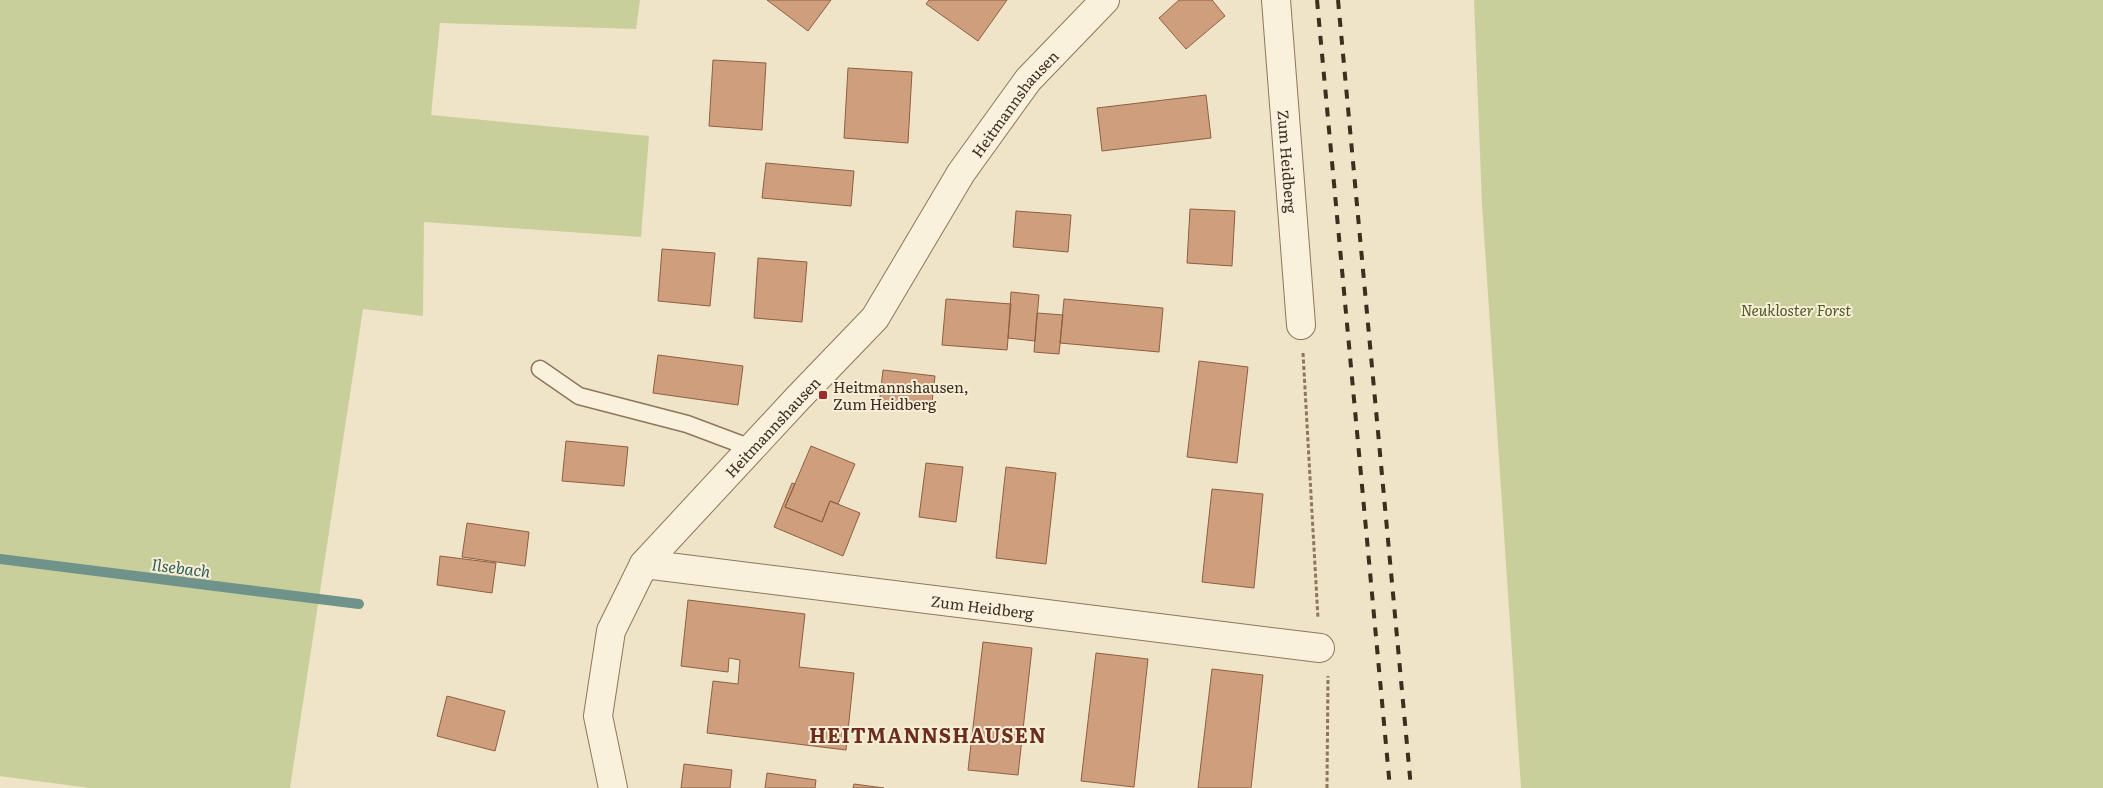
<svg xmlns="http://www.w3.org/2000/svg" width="2103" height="788" font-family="Literata,serif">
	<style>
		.green { fill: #c9cf9b }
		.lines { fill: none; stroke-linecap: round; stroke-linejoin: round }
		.stream { stroke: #6f938a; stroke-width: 10 }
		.building { fill: #cf9f7d; stroke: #8d5f41 }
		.lane-casing { stroke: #8d765c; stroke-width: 19 }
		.street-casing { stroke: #8d765c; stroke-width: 30 }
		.path { stroke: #8d765c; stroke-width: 3; stroke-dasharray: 4 2.5; stroke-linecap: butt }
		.lane { stroke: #faf1dc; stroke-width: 16 }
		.street { stroke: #faf1dc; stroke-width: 28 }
		.rail { stroke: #3d2e20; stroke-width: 4; stroke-dasharray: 9 9; stroke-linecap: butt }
		.poi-dot { fill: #9e2a2b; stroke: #f7eed8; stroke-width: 2 }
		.labels { text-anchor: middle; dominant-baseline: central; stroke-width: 4; stroke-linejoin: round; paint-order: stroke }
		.street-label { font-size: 15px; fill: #3d2e20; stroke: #f7eed8 }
		.park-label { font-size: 15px; font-style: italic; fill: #4d5a26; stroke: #f7eed8 }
		.poi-label { font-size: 15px; fill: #3d2e20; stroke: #f7eed8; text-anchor: start }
		.water-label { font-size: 16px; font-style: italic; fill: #2f5d5a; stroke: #f7eed8 }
		.district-label { font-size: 20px; font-weight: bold; letter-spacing: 1px; fill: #6b2e1e; stroke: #f7eed8 }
	</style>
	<rect width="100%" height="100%" fill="#f0e4c8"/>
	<!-- green -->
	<path class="green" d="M 0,0 L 640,0 L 636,29 L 440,23 L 431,115 L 649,136 L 641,237 L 424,222 L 423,316 L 363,309 L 290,788 L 89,788 L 0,776 Z
		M 1474,0 L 2103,0 L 2103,788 L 1521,788 L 1482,205 Z"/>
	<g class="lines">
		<!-- stream -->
		<path class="stream" d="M 0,559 L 359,604"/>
	</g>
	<!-- building -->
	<path class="building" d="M 767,0 L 831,0 L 808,31 Z
		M 929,0 L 1007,0 L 978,41 L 926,4 Z
		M 1179,0 L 1212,0 L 1225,16 L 1186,49 L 1159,18 Z
		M 713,60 L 766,63 L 762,130 L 709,126 Z
		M 848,68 L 912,72 L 908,143 L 844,138 Z
		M 1206,95 L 1211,138 L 1102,151 L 1097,108 Z
		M 766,163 L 854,171 L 851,206 L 762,198 Z
		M 1190,209 L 1235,211 L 1232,266 L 1187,263 Z
		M 1016,211 L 1071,215 L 1068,252 L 1013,247 Z
		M 662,249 L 715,253 L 710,306 L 658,301 Z
		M 758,258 L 807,262 L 802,322 L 754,318 Z
		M 1011,292 L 1039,295 L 1035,341 L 1008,338 Z
		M 946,299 L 1011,304 L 1007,350 L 942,345 Z
		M 1064,299 L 1163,308 L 1159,352 L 1060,343 Z
		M 1037,313 L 1063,315 L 1059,354 L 1034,352 Z
		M 658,355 L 743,366 L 738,405 L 653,393 Z
		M 1199,361 L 1248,367 L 1237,463 L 1187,457 Z
		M 883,370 L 935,376 L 931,411 L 879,405 Z
		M 566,441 L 628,447 L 624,486 L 562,481 Z
		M 811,446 L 855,464 L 838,504 L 830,501 L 822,522 L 785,507 Z
		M 926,463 L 963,467 L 956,522 L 919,517 Z
		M 1006,467 L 1056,473 L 1046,564 L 996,558 Z
		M 792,483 L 795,484 L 785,507 L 822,522 L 830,501 L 860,513 L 843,556 L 774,527 Z
		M 1212,489 L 1263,494 L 1254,588 L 1202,582 Z
		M 467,523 L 529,532 L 525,566 L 462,557 Z
		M 440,556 L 496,563 L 492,593 L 437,585 Z
		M 688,600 L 805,614 L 799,667 L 854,673 L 846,750 L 707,733 L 713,681 L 738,684 L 740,660 L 729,658 L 728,672 L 681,666 Z
		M 983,642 L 1032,648 L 1018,775 L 968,770 Z
		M 1096,653 L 1148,659 L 1134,787 L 1081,781 Z
		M 1212,669 L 1263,675 L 1251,788 L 1198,788 Z
		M 447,696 L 505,711 L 495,751 L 437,736 Z
		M 684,764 L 732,770 L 730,788 L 681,788 Z
		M 767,773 L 816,780 L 815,788 L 765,788 Z
		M 854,784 L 884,788 L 853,788 Z"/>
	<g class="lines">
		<!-- lane casing -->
		<g class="lane-casing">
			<path id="lane" d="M 540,369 L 579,396 L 687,424 L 751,448"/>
		</g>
		<!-- street casing -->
		<g class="street-casing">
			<g id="street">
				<path id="s1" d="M 1276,0 L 1301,325"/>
				<path id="s2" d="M 644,564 L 1320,648"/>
				<path id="s3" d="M 613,788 L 598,716 L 611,631 L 644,564 L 798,398 L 875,318 L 961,173 L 1028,80 L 1105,0"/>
			</g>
		</g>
		<!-- path -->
		<path class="path" d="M 1303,353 L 1318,619
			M 1327,788 L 1328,676"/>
		<!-- lane -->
		<use href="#lane" class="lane"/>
		<!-- street -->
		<use href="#street" class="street"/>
		<!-- rail -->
		<path class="rail" d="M 1317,0 L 1390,788
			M 1338,0 L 1411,788"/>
	</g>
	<!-- markers -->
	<rect class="poi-dot" x="818" y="390" width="10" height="10" rx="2.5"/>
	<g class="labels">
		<!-- street labels -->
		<g class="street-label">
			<text stroke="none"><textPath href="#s3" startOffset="828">Heitmannshausen</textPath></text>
			<text stroke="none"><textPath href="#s1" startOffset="162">Zum Heidberg</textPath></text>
			<text stroke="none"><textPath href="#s3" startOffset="422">Heitmannshausen</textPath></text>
			<text stroke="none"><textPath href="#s2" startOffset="341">Zum Heidberg</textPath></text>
		</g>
		<!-- park labels -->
		<g class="park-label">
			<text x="1796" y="309">Neukloster Forst</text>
		</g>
		<!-- poi labels -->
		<g class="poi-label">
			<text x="833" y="386">Heitmannshausen,<tspan x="833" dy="17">Zum Heidberg</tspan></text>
		</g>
		<!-- water labels -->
		<g class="water-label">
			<text transform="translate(181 567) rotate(7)">Ilsebach</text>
		</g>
		<!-- district labels -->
		<g class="district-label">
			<text x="928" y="734">HEITMANNSHAUSEN</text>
		</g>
	</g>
</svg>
